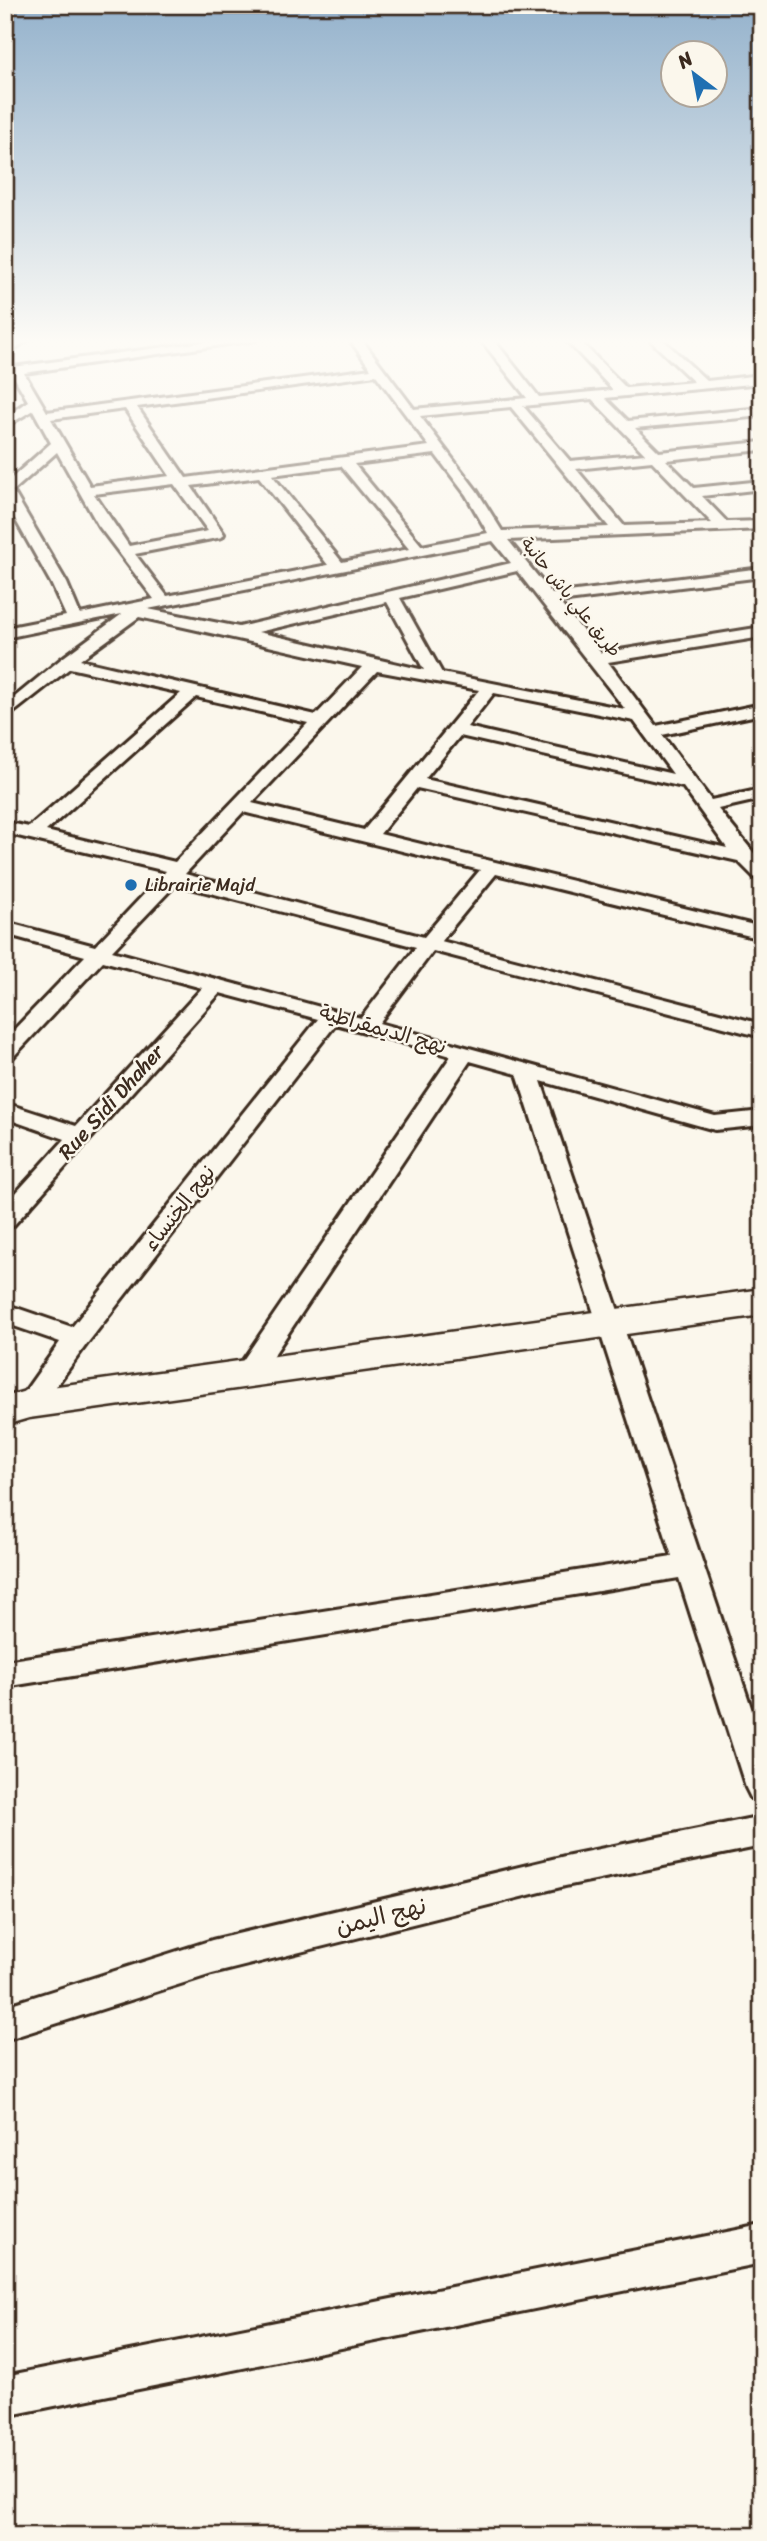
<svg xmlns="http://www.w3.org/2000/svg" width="767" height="2541" font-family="Sriracha,'Playpen Sans Arabic',sans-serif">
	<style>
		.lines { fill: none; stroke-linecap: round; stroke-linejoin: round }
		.street-casing { stroke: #3b2a1e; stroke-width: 6 }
		.secondary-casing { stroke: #3b2a1e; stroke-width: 5 }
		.street { fill: #fbf7ec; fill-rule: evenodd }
		.secondary { fill: #fbf7ec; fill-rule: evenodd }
		.poi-dot { fill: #1f6fb2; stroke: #fbf7ec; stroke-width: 2.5 }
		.labels { text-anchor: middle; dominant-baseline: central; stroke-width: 5; stroke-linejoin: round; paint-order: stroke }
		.far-street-label { font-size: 18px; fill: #3b2a1e; stroke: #fbf7ec }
		.far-poi-label { font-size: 18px; fill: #3b2a1e; stroke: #fbf7ec; text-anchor: start }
		.street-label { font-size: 21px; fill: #3b2a1e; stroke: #fbf7ec }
		.near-street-label { font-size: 24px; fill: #3b2a1e; stroke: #fbf7ec }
	</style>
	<rect width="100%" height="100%" fill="#fbf7ec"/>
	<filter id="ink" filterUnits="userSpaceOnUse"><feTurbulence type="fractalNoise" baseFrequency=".0143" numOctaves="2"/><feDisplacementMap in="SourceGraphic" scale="14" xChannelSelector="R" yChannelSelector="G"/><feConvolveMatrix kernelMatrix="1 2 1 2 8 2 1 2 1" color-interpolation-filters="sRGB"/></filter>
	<g filter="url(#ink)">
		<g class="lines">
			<!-- street casing -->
			<g class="street-casing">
				<path id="street" d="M 13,340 L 28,340 L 5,355 L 5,346 Z
					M 219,340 L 256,340 L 24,373 L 47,412 L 371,369 L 350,340 L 362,340 L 414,409 L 527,398 L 481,340 L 494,340 L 539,397 L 613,390 L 566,340 L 579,340 L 626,388 L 694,382 L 650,340 L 663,340 L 707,381 L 762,375 L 762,383 L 605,398 L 628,421 L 762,408 L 762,416 L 635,428 L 659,452 L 762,442 L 762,450 L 666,460 L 694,488 L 762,481 L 762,489 L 702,496 L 727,522 L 762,521 L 762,529 L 508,540 L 552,594 L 762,568 L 762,577 L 559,602 L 601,653 L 762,627 L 762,637 L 608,662 L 656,726 L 762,704 L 762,714 L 662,735 L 711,800 L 762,789 L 762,799 L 718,809 L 762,863 L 762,880 L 755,878 L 738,861 L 417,788 L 380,834 L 762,927 L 762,939 L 496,874 L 441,941 L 762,1024 L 762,1037 L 433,951 L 379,1023 L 715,1116 L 762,1111 L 762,1125 L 715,1130 L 541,1081 L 762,1740 L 762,1802 L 751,1798 L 746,1788 L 679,1578 L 5,1687 L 5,1661 L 672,1556 L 517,1074 L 470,1061 L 257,1380 L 248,1383 L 239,1380 L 235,1373 L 239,1366 L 451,1056 L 336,1024 L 86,1345 L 38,1411 L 29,1414 L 20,1411 L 16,1404 L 60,1342 L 5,1323 L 5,1304 L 72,1327 L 318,1019 L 220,993 L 13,1226 L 5,1228 L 5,1205 L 65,1139 L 5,1118 L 5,1103 L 76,1126 L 202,988 L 103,961 L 13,1057 L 5,1059 L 5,1039 L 85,956 L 5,934 L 5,922 L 95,946 L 166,871 L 5,833 L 5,822 L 29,827 L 181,693 L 70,668 L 5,719 L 5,705 L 61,659 L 122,614 L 5,638 L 5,628 L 66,616 L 51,583 L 5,501 L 5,484 L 51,443 L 33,410 L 5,427 L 5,417 L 28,401 L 13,375 L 5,376 L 5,368 ZM 376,375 L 429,446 L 186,478 L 137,407 ZM 592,399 L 645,454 L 570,461 L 523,406 ZM 511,407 L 609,527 L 502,531 L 477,491 L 420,416 ZM 125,409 L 170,476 L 90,486 L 51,419 ZM 57,452 L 98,525 L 154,599 L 80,614 L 67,583 L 13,491 ZM 435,454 L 466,495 L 488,533 L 422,546 L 354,464 ZM 652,461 L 712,523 L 624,526 L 576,469 ZM 341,466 L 409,549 L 342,562 L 272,475 ZM 259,477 L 328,565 L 167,596 L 135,554 L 222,537 L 224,534 L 191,486 ZM 174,484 L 208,531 L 129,546 L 94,494 ZM 493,541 L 511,563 L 239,627 L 148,609 ZM 517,571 L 625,709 L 442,673 L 400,598 ZM 387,602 L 424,670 L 258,632 ZM 139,617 L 362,667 L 316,715 L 80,660 ZM 377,671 L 479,690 L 364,830 L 252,803 ZM 494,693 L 634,721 L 673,774 L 467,727 ZM 196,697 L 308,723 L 175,862 L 46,831 ZM 460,736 L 683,787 L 727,848 L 425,779 ZM 243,812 L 480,870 L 424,937 L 185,874 ZM 176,884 L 416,947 L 361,1018 L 112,951 Z
					M 755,340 L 762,340 L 762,344 Z
					M 762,1816 L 762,1846 L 565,1886 L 212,1974 L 5,2040 L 5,2006 L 212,1940 L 565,1856 Z
					M 762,2225 L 762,2263 L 5,2416 L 5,2376 Z"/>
			</g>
			<!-- secondary casing -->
			<g class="secondary-casing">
				<path id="secondary" d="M 762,1289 L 762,1315 L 29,1418 L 5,1425 L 5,1397 L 29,1390 Z"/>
			</g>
			<!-- street -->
			<use href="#street" class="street"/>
			<!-- secondary -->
			<use href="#secondary" class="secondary"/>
		</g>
	</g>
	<!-- sky -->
	<linearGradient id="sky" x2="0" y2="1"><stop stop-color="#94b2cc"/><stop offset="0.49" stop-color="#fdfbf6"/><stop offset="1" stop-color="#fdfbf6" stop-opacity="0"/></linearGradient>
	<rect width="767" height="696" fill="url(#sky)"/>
	<!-- markers -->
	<circle class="poi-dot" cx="131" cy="885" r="7"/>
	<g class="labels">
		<!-- far-street labels -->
		<g class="far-street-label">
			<text transform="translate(571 597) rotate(51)">طريق علي باش حانبة</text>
		</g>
		<!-- far-poi labels -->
		<g class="far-poi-label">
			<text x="145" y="885">Librairie Majd</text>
		</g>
		<!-- street labels -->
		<g class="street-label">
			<text transform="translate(383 1029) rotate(16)">نهج الديمقراطية</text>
			<text transform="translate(111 1102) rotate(-48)">Rue Sidi Dhaher</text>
			<text transform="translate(179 1208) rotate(-52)">نهج الخنساء</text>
		</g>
		<!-- near-street labels -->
		<g class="near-street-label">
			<text transform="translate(381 1916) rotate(-14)">نهج اليمن</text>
		</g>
	</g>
	<!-- margin -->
	<rect width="767" height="2541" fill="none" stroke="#fbf7ec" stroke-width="28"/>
	<rect x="14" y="14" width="739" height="2513" fill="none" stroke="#3b2a1e" stroke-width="2.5" filter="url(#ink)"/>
	<!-- north arrow -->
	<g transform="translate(694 74) rotate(328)"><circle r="33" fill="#fbf7ec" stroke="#aea59a" stroke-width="2"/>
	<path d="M0-5L12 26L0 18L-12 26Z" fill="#1f6fb2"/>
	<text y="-10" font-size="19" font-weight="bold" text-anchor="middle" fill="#3b2a1e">N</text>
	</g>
</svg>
